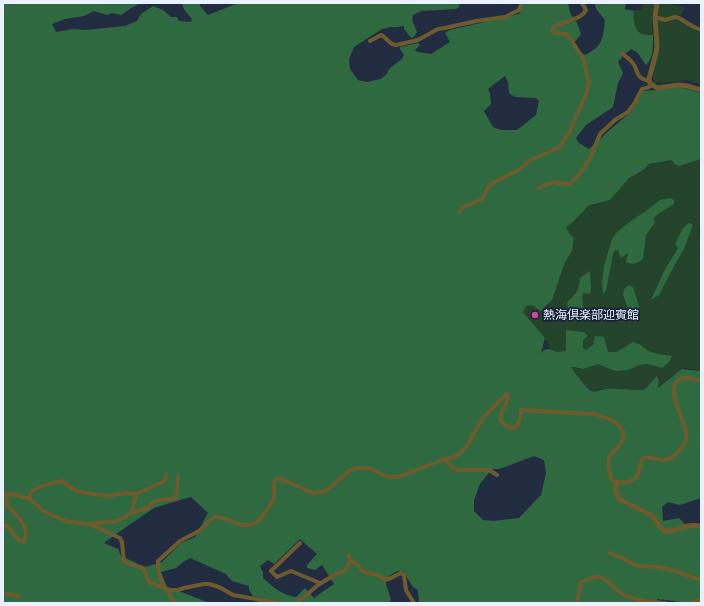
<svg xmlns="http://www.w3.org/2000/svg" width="704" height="606" font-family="Figtree,'Noto Sans JP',sans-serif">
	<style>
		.green { fill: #23432b }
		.forest { fill: #2e6940; fill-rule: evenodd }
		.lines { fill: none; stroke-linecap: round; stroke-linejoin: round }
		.minor { stroke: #6e5b2d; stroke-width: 4 }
		.tertiary { stroke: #6e5b2d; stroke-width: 5 }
		.hotel-dot { fill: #d1479c; stroke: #182237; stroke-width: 1.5 }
		.labels { text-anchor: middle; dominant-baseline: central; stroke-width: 3.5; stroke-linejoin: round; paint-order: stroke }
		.poi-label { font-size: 12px; fill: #e9f1ff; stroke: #182237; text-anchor: start }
	</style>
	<rect width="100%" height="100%" fill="#222c41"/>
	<!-- green -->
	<path class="green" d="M 643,3 L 655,3 L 652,19 L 653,35 C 641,35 636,34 634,21 C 634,18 633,14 634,11 L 641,9 Z
		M 659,3 L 670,4 L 685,8 L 682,13 L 680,15 L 664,18 L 657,15 Z
		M 655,17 L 677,19 L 701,31 L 701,85 L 690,81 L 684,80 L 673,82 L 654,83 L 653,76 L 659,40 Z
		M 701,159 L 701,221 L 699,231 L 701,240 L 701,249 L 699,253 L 701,256 L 701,369 L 699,371 L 686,368 L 681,369 L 676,374 L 658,388 L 660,379 L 657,376 L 644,390 L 618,389 L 599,389 L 593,392 L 589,390 L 555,358 L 545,338 L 523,312 L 526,306 L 532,305 L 541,310 C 544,308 548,306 551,302 C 554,297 554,288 556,281 C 559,273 563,263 568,256 C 572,249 574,247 574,238 L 569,233 L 566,227 L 587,207 L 608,201 L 615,192 L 631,175 L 640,174 L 647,165 C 654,164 664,160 671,160 L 677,166 L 690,161 Z"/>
	<!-- forest -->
	<path class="forest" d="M 3,3 L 141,3 L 133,7 L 121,15 L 112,13 L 107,15 L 94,11 L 84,16 L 65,19 L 52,24 L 56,32 L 73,29 L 85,30 L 125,26 L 137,21 L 141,14 L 153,6 L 163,10 L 171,17 L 177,17 L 179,21 L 191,22 L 192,19 C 188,14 184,11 182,4 L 171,3 L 200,3 L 200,6 L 208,15 L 238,3 L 261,3 L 269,4 L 271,3 L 460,3 L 459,7 L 456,9 L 421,11 L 413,15 L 412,20 L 417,32 L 414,37 L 411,38 L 404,29 L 404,26 L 397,27 L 391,27 L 382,29 L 354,47 L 349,59 L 350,69 L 358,80 L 367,82 L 380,79 L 386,75 L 390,68 L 401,60 L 404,55 L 400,49 L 400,47 L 418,43 L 420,45 L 415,50 L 417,52 L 431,54 L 450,42 L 445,33 L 450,30 L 519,14 L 524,3 L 568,3 L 570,12 L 573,18 L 577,23 L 581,34 L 574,43 L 580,52 L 585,55 C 603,46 603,39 605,20 L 597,10 L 594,3 L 626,3 L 625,9 L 634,11 C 633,15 634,18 634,21 C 636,34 642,35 653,35 C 653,45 654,58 646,65 L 637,52 L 631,49 L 626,53 L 622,53 L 621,54 L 622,57 L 618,62 L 623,73 L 618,83 L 613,107 L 586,125 L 576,138 L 579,143 L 589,149 L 612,128 L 631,112 L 643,91 L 656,90 L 679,87 L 701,93 L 701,159 L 679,166 L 676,165 L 671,160 L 649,164 L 642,171 L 629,178 L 610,200 L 588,206 L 571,224 L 566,227 L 569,233 L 574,238 L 572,251 L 565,262 L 552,300 L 541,311 L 532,305 L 526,306 L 523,312 L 545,338 L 541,353 L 544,350 L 549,349 L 557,352 L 566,351 L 566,330 L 584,332 L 588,336 L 583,340 L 583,348 L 586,350 L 594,344 L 595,336 L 604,337 L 608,352 L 617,352 L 633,342 L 641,345 L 648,351 L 658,354 L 672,356 L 669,362 L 662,368 L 648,364 L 639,365 L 628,370 L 615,371 L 598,364 L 583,369 L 575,367 L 571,367 C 574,372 586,388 591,391 C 595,393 602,389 606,389 C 618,388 631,390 644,390 L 657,376 L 659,380 L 658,388 L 682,369 L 699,371 L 701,368 L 701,498 L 680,505 L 668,502 L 662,507 L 663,521 L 679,518 L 688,528 L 696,527 L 701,529 L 701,603 L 676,603 L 675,601 L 657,599 L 657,603 L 419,603 L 418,590 L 413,587 L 403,571 L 397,571 L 386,578 L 386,584 L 391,600 L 389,603 L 286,603 L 253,596 L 249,590 L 249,586 L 232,581 L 226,574 L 190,558 L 183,562 L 176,568 L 161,572 L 169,592 L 181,592 L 210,603 L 3,603 ZM 505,76 L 508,82 L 509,93 L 515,97 L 536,98 L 539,101 L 536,115 L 517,130 L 501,130 L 493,127 L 484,111 L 491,104 L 490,94 L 488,89 ZM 534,456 L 544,460 L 546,473 L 541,495 L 519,518 L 493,521 L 483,520 L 474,511 L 474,500 L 480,484 L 492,469 L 499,469 ZM 191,497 L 208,513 L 195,537 L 181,543 L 162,562 L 145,567 L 121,556 L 118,549 L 104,543 L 126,527 L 154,508 L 180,500 ZM 300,539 L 317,554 L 307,565 L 307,568 L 315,570 L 322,565 L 334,584 L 314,598 L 305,588 L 296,597 C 282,595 273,587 263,578 L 263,572 L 260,566 L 268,560 L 274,564 Z
		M 670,198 L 674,200 L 674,204 L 658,214 L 654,218 L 655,223 L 646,235 L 643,258 C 639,264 632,265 626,262 L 628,253 L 621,258 L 618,250 L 615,250 L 613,254 L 606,291 L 603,294 L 602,282 L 604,266 L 612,239 L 616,233 L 628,223 L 646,211 L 660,200 Z
		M 689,223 L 693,225 L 684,249 L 673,268 L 659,295 L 651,300 L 664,271 L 678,248 L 675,244 L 683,228 Z
		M 590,271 L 591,287 L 590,294 L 583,293 C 580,303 587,310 581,318 L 577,318 L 568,309 L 567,303 C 577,292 578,293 580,278 Z
		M 629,285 L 633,287 L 639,306 L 636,323 L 631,316 L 623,295 L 624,289 Z"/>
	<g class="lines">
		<!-- minor -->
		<path class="minor" d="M 655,17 L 665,20 L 675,17 L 679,18 L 692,26 L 701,30
			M 370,41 L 381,35 C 387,37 388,44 396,45 L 418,40 L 438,29 L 445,28 L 476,21 L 505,17 L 519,10 L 522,3
			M 622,53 C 625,56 629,59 632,62 C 640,71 633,77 649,81
			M 538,188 L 553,182 L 565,184 L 569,184 L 574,180 L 583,169 L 590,158 L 600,134 L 615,120 L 628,112 L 634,104 L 642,89 L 649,87 L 652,85
			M 460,212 L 462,208 L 464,207 L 482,199 L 490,184 L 493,183 L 520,169 L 530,160 L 554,150 L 559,147 L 569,133 L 586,94 L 589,82 L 586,71 L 584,60 L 570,38 L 566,34 L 555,33 L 553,32 L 553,28 C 562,20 581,21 586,10 L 582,3
			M 445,459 L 453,468 L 458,470 L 486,470 L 491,471 L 497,475
			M 3,495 L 12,494 L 30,499 L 43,511 L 68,522 L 89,524 L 117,521 L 132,513 L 147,508 L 154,502 L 158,500 L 175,499 L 176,497 L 178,477
			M 30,499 C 30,497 29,495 31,493 C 34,486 55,483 62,481 L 76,491 L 107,496 L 125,493 L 136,494 L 165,481 L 166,475
			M 132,513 L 136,494
			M 3,524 C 14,528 14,541 24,542 C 31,525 16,516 7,505 L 7,495
			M 89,524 L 120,538 L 122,542 L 124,562 L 143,568 L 144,569 L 148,580 L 151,583 L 170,590 L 178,590 L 184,588 L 204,584 L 209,584 L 219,587 L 233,595 L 279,603
			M 300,543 L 271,571 L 277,577 L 291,571 L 320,583
			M 610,553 L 624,559 L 633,564 L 638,566 L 656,567 L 668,569 L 701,580
			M 351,560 L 359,566 L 363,572 L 378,575 L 385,580 L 391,578 L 401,573 L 404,575 L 406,590 L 414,603
			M 3,593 L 18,596
			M 175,603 C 166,590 157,578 158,561 L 180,541 L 199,531 L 214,517 C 228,516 232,524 244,525 C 248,525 255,524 258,521 C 262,518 273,502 274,498 C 275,493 274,487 274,482 C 276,479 277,479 281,479 L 313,493 L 322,492 L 326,491 L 349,471 L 355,468 L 363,468 L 372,469 L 381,474 L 390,477 L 398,477 L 445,459 L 454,457 L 459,454 L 464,449 L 469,443 L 479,424 L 484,417 L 505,395 L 506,394 L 508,396 L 508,399 L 501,414 L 501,421 C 505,426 514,432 518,424 C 520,420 521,414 521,410 L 594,414 C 606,417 630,425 622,441 C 619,448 611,452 609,458 C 608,463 609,469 610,473 C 610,478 611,481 616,482 C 624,484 634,482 638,475 C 640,470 639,464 642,460 C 647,455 656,460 663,460 C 671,460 680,451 684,444 C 686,441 687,436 686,432 C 685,420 661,383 683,378 C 688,377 696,380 701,381
			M 297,603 L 318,585 L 336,574 L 342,572 L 346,569 L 351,560 L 348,555
			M 577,603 L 581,582 C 586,580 594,577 599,577 C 606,577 617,592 624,595 C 636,601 652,602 665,603
			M 691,603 L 701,600"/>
		<!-- tertiary -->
		<path class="tertiary" d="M 657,3 L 655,17 L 657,46 L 656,53 L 649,79 L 650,83 L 657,88 L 679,85 L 687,86 L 701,90
			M 616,482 C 615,488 615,493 619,499 L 651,515 C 656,519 658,526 663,530 C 670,534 681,527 688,526 C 692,525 697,526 701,526"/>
	</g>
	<!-- markers -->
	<circle class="hotel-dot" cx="535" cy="315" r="4"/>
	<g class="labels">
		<!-- poi labels -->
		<g class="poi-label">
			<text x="543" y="315">熱海倶楽部迎賓館</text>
		</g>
	</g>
	<!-- border -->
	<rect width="704" height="606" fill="none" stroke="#e9f1ff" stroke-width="8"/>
</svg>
